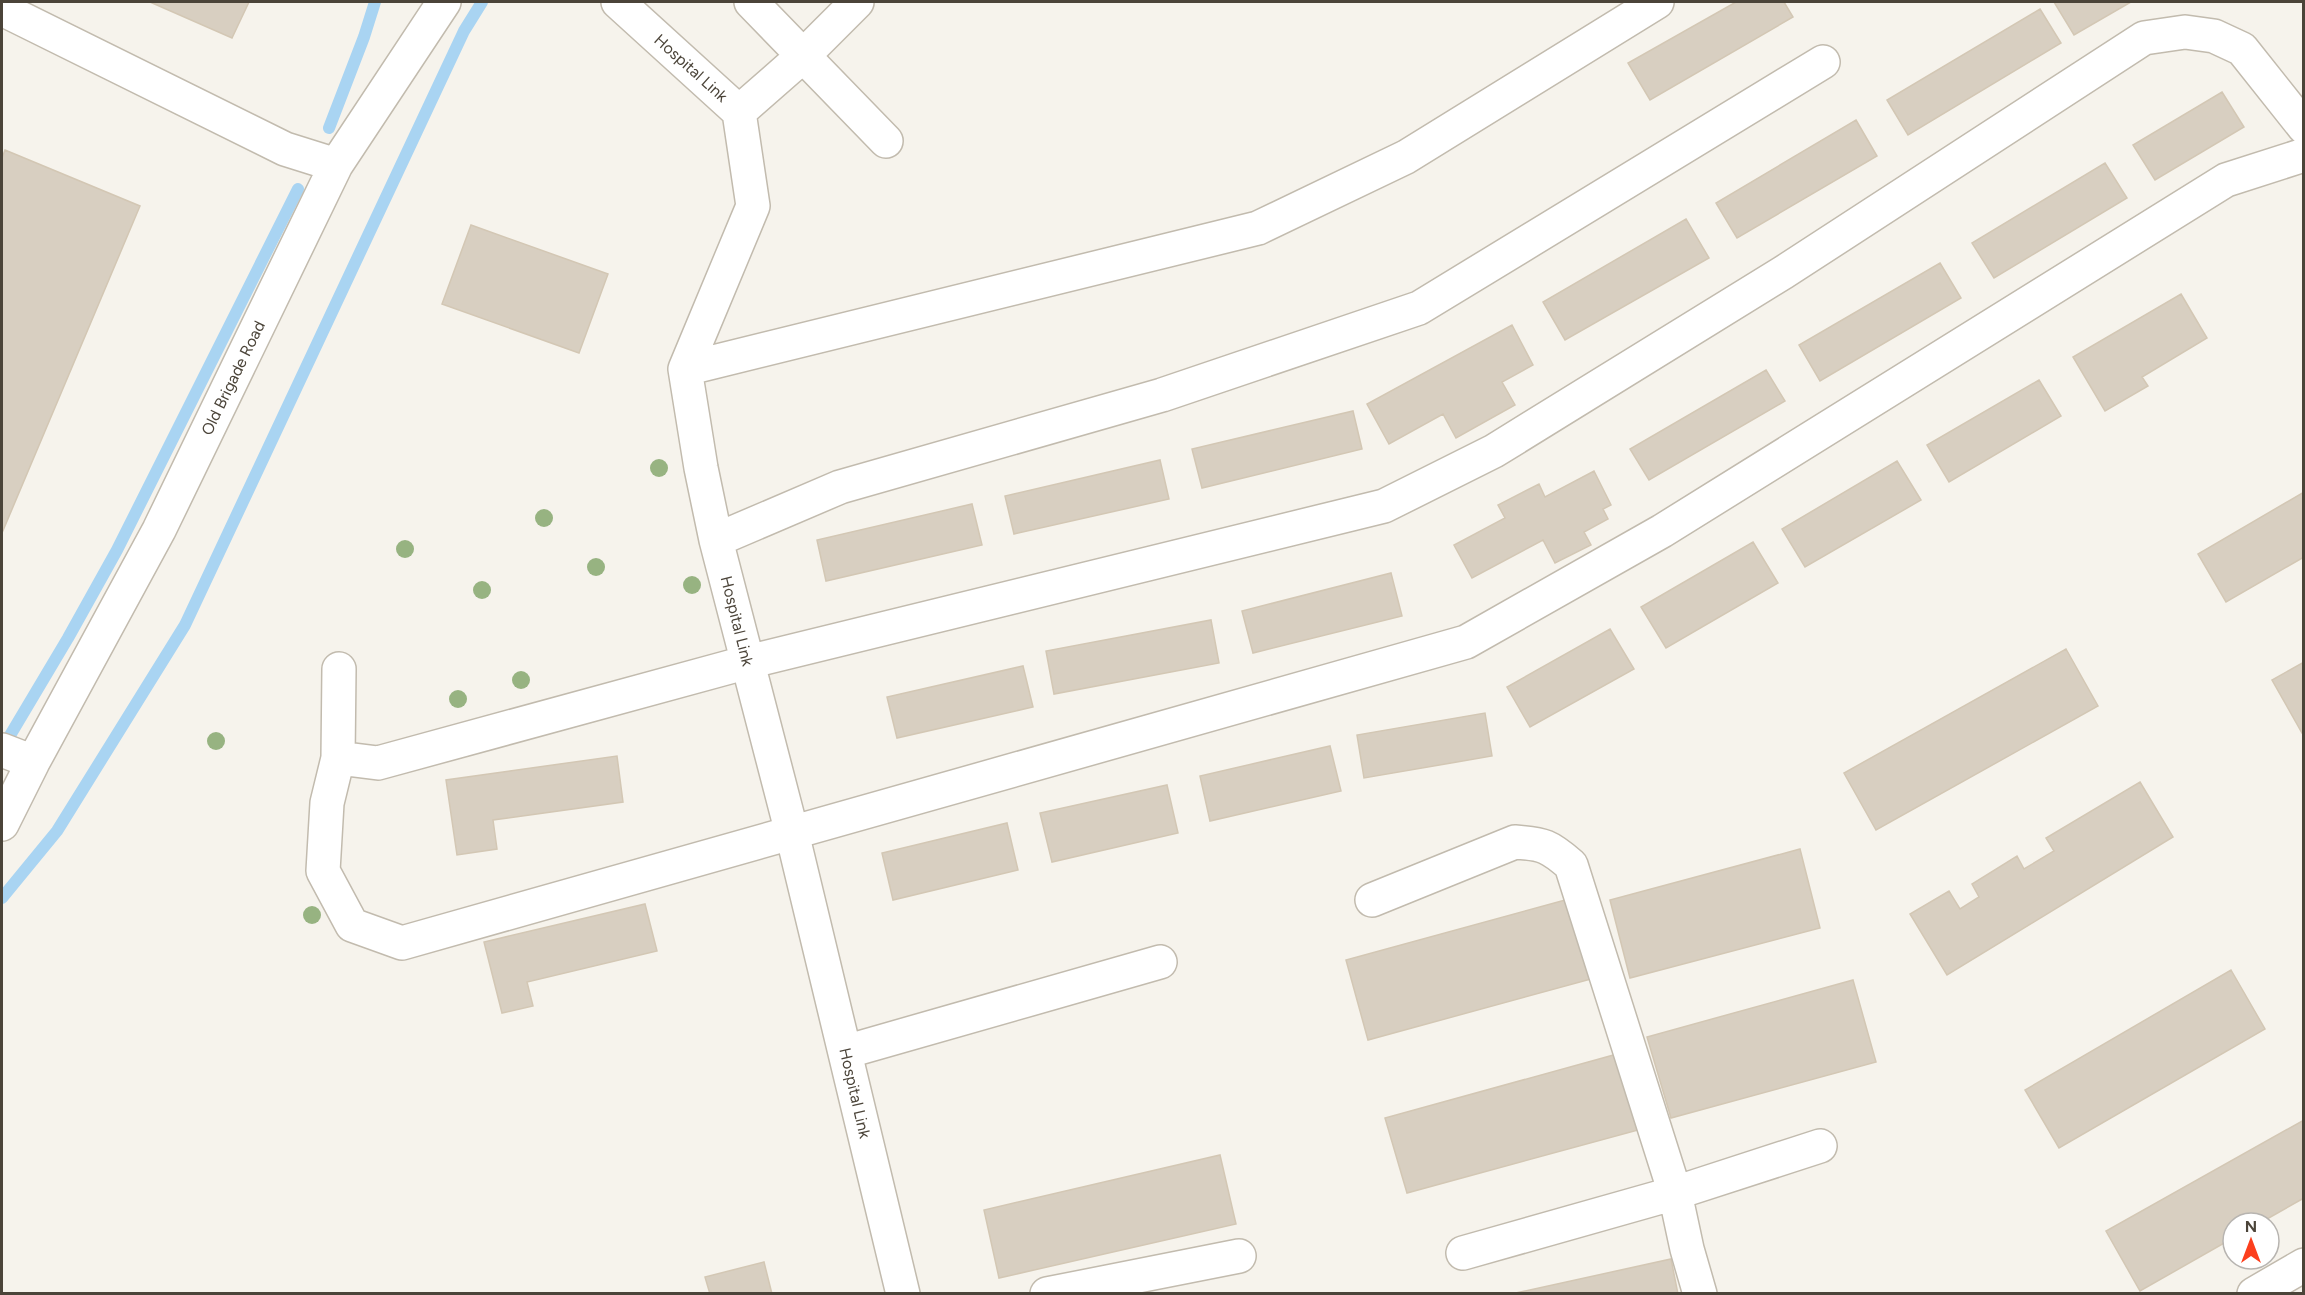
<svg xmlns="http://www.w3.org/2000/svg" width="2305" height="1295" font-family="Figtree,sans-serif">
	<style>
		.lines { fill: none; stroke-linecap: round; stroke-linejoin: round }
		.stream { stroke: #a9d4f2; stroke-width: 12 }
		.building { fill: #d8cfc1; stroke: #d3c7b4; stroke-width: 1.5 }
		.minor-casing { stroke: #c2bbae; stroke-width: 36 }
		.minor { stroke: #fff; stroke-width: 33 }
		.tree { fill: #97b381 }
		.labels { text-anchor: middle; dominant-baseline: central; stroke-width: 5; stroke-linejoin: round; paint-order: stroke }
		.street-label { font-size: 16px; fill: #4b4439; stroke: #fff }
	</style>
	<rect width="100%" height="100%" fill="#f6f3ec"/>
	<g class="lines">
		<!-- stream -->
		<path class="stream" d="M 329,128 L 364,37 L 375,2
			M 2,749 L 68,638 L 117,550 L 298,189
			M 2,898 L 57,831 L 185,625 L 464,31 L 482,2"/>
	</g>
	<!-- building -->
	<path class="building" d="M 150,2 L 249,2 L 232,38 Z
		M 1736,2 L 1784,2 L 1793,17 L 1650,100 L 1628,63 Z
		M 2054,2 L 2131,2 L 2074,35 Z
		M 2040,9 L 2061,43 L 1908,135 L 1887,100 Z
		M 2222,92 L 2244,127 L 2155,180 L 2133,145 Z
		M 1856,120 L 1877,156 L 1737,238 L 1716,203 Z
		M 5,150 L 140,206 L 2,533 L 2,158 Z
		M 2105,163 L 2127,198 L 1994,278 L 1972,243 Z
		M 1686,219 L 1709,258 L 1565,340 L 1543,302 Z
		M 471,225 L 608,274 L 579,353 L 442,304 Z
		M 1940,263 L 1961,298 L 1820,381 L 1799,345 Z
		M 2181,294 L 2207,338 L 2142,377 L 2148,386 L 2105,411 L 2073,357 Z
		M 1512,325 L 1533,365 L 1502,382 L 1515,405 L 1456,438 L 1443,414 L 1389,444 L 1367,404 Z
		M 1766,370 L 1785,401 L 1649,480 L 1630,449 Z
		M 2039,380 L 2061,416 L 1949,482 L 1927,445 Z
		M 1353,411 L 1362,449 L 1202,488 L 1192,449 Z
		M 1160,460 L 1169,499 L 1014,534 L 1005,496 Z
		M 1897,461 L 1921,500 L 1805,567 L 1782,529 Z
		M 1594,471 L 1611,505 L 1603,509 L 1608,519 L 1584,532 L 1591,545 L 1555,563 L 1543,540 L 1472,578 L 1454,545 L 1505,518 L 1498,505 L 1539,484 L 1545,497 Z
		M 2304,492 L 2304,557 L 2226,602 L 2198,554 Z
		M 972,504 L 982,545 L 826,581 L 817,540 Z
		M 1753,542 L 1778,583 L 1666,648 L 1641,607 Z
		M 1391,573 L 1402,616 L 1253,653 L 1242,611 Z
		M 1211,620 L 1219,663 L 1054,694 L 1046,651 Z
		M 1610,629 L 1634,669 L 1530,727 L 1507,687 Z
		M 2066,649 L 2098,706 L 1876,830 L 1844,773 Z
		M 2304,662 L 2304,732 L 2302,733 L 2272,680 Z
		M 1023,666 L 1033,707 L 897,738 L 887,697 Z
		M 1485,713 L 1492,756 L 1364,778 L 1357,735 Z
		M 1330,746 L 1341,791 L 1210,821 L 1200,776 Z
		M 617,756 L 623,802 L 493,820 L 497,849 L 457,855 L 446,780 Z
		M 2140,782 L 2173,837 L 1947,975 L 1910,914 L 1949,891 L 1960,909 L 1979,897 L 1972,884 L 2017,856 L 2024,869 L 2054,851 L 2046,838 Z
		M 1167,785 L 1178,833 L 1052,862 L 1040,813 Z
		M 1007,823 L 1018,870 L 893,900 L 882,853 Z
		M 1800,849 L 1820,928 L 1630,978 L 1610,900 Z
		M 1580,896 L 1602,976 L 1368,1040 L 1346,960 Z
		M 645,904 L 657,951 L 527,982 L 533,1006 L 502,1013 L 484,942 Z
		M 2231,970 L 2265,1029 L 2059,1148 L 2025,1090 Z
		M 1853,980 L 1876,1062 L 1671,1118 L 1647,1037 Z
		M 1628,1051 L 1649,1127 L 1407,1193 L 1385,1118 Z
		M 2304,1120 L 2304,1198 L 2260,1223 L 2233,1223 L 2233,1238 L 2140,1291 L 2106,1231 Z
		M 1220,1155 L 1236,1224 L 999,1278 L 984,1210 Z
		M 1671,1259 L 1678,1294 L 1511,1294 Z
		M 764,1262 L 772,1294 L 710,1294 L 705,1277 Z"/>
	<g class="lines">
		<!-- minor casing -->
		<g class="minor-casing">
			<path id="minor" d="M 618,2 L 739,112 L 753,206 L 685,369 L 701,468 L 716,540 L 792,833 L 903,1294
				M 751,2 L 886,141
				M 2,9 L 285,149 L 336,165
				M 739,112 L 804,55 L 857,2
				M 685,369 L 1258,228 L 1406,157 L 1657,2
				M 716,540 L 840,487 L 1162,395 L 1419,308 L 1823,62
				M 339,669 L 338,758 L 378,763 L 748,662 L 1384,506 L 1494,451 L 1784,272 L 2144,38 L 2185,32 L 2214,36 L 2242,49 L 2304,127
				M 2,750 L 33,762
				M 338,758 L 327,803 L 323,871 L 352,925 L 402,943 L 1466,642 L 1662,531 L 2226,180 L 2304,155
				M 2,824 L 33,762 L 159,530 L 336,165 L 444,2
				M 1372,900 L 1515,842 C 1544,844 1549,846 1571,865 L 1675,1193 L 1687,1249 L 1700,1294
				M 845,1052 L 1160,962
				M 1463,1253 L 1675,1193 L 1820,1146
				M 1047,1294 L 1239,1256
				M 2254,1294 L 2304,1265"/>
		</g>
		<!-- minor -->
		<use href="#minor" class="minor"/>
	</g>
	<!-- trees -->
	<g class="tree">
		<circle cx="659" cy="468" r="9"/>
		<circle cx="544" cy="518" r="9"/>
		<circle cx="405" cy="549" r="9"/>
		<circle cx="596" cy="567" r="9"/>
		<circle cx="692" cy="585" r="9"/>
		<circle cx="482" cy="590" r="9"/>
		<circle cx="521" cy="680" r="9"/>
		<circle cx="458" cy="699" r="9"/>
		<circle cx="216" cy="741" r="9"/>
		<circle cx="312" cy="915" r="9"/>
	</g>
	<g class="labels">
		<!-- street labels -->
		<g class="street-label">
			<text transform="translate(691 68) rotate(42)">Hospital Link</text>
			<text transform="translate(233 378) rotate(-64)">Old Brigade Road</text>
			<text transform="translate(737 621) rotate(76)">Hospital Link</text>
			<text transform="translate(855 1093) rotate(77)">Hospital Link</text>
		</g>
	</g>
	<!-- border -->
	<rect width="2305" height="1295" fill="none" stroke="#4b4439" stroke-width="6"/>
	<!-- north arrow -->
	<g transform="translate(2251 1241)"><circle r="28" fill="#ffffff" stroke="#b7b4b0" stroke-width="1.5"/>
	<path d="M0-4.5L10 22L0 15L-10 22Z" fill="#fc3f1d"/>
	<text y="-9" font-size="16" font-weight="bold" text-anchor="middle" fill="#4b4439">N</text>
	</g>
</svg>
